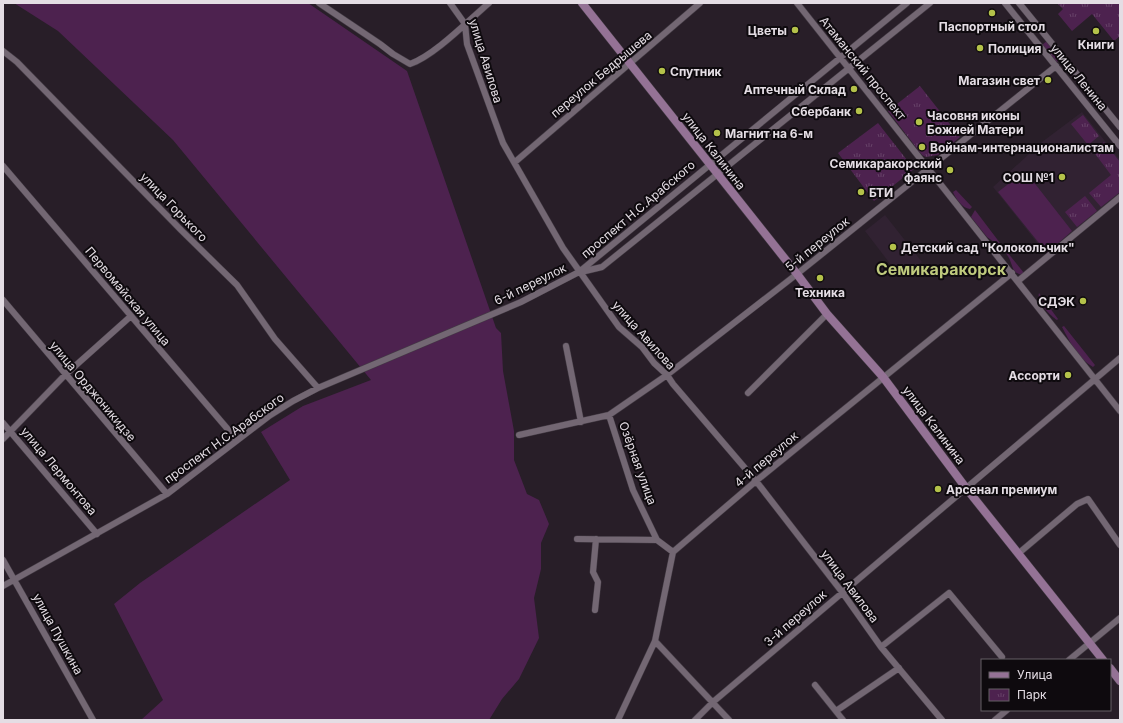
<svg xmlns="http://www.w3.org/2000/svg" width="1123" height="723" font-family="Inter,sans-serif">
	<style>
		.built { fill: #312232 }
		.grass { fill: #4d224f }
		.park { fill: url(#park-tufts) }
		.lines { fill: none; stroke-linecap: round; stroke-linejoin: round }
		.street-casing { stroke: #433b44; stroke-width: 7 }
		.secondary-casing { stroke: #433b44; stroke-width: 9 }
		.street { stroke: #736773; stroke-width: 6 }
		.secondary { stroke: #947295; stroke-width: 8 }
		.poi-dot { fill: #b4c24a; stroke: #0e0a0e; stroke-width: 1.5 }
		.labels { text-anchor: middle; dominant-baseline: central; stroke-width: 4; stroke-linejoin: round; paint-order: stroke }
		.poi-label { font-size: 12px; font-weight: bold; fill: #e4dde4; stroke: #0e0a0e; text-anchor: end }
		.street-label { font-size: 12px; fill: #e4dde4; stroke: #0e0a0e }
		.district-label { font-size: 16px; font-weight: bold; fill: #bfca7d; stroke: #0e0a0e }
	</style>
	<defs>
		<pattern id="park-tufts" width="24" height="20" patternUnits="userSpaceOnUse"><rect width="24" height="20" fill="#4d224f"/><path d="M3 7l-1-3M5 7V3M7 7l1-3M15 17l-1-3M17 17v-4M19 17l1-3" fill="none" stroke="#664268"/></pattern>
	</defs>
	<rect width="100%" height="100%" fill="#281e28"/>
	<!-- built -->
	<path class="built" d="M 1082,112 L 1120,160 L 1120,193 L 1046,254 L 993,187 L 1042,142 Z
		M 885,215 L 922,262 L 901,278 L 865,231 Z"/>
	<!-- grass -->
	<path class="grass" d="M 14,3 L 308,3 L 407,71 L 496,328 L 501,333 L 503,371 L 514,431 L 514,460 L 527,494 L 539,500 L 549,524 L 541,543 L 541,569 L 534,598 L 539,638 L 519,679 L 502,699 L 489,720 L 141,720 L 163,700 L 114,604 L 140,583 L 290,480 L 261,432 L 303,406 L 371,380 L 173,140 L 58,31 Z
		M 1025,171 L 1072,231 L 1047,253 L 998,192 Z
		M 956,190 L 972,207 L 970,209 C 962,208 956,199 953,192 Z
		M 975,210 L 1000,243 L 998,245 L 987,237 L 971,217 Z
		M 1003,247 L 1024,273 L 1022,275 C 1012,273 1013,266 1009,258 C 1007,254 1004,252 1003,247 Z
		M 1039,293 L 1058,319 L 1057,320 C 1050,315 1036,302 1039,293 Z
		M 1064,326 L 1095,365 L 1093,367 C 1078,359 1070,342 1062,327 Z"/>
	<!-- park -->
	<path class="park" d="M 1057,3 L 1120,3 L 1120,36 L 1114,41 L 1092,14 L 1072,31 L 1058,14 L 1063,9 Z
		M 1047,41 L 1061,58 L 1056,63 L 1042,45 Z
		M 920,86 L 960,137 L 938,155 L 926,157 L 922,155 L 888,111 Z
		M 1083,115 L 1099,136 L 1088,145 L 1071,124 Z
		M 878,123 L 914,169 L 874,201 L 838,153 Z
		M 1104,142 L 1120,162 L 1120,192 L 1101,207 L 1089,193 L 1111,175 L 1093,151 Z
		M 1085,196 L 1097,211 L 1077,227 L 1065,212 Z"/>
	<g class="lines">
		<!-- street casing -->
		<g class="street-casing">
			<path id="street" d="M 319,3 L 380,44 L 393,54 L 410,64 C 434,56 469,20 489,3
				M 450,3 L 465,24 L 467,44 L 503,143 L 563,248 L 619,327 L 642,347 L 654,363 L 667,375 L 673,384 L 756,481 L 842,592 L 881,647 L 942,720
				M 797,3 L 1120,411
				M 1005,3 L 1120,146
				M 1019,3 L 1120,127
				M 3,51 L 17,62 L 181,230 L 237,285 L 275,339 L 318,388
				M 515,162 L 700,3
				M 3,166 L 237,440
				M 581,272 L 602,267 L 930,3
				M 1018,281 L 1120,197
				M 3,300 L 167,494
				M 566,346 L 581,422
				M 748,393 L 827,314
				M 609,415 L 633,490 L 657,540
				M 3,423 L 97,534
				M 519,435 L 609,415 L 667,375 L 797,274 L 1056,66
				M 3,439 L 65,375 L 131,316
				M 577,539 L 657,540 L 673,552
				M 1019,553 L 1077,504 L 1088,499 L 1120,545
				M 3,560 L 93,720
				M 3,586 L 167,494 L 269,416 L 293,401 L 318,388 L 521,302 L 579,272 L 907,3
				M 595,610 L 598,582 L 593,572 L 596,539
				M 655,641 L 729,720
				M 881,647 L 949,593 L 1002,657
				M 1069,660 L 1120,618
				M 815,685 L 843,720
				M 836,711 L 899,668
				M 618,720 L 655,641 L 673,552 L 756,481 L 1012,273
				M 695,720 L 713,702 L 1120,358
				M 995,720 L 1007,710"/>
		</g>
		<!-- secondary casing -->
		<g class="secondary-casing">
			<path id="secondary" d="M 582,3 L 797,274 L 827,314 L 883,377 L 966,488 L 1103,660
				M 1110,668 L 1120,681"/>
		</g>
		<!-- street -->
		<use href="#street" class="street"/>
		<!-- secondary -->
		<use href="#secondary" class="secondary"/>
	</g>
	<!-- markers -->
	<g class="poi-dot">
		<circle cx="992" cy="13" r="4"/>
		<circle cx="795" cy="30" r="4"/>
		<circle cx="1096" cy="31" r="4"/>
		<circle cx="980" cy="48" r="4"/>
		<circle cx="662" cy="71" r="4"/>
		<circle cx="1048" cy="80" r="4"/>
		<circle cx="854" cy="89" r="4"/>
		<circle cx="859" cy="111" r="4"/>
		<circle cx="919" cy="122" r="4"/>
		<circle cx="717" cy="133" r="4"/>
		<circle cx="922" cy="147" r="4"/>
		<circle cx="950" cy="170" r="4"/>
		<circle cx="1062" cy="177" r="4"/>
		<circle cx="861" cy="192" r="4"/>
		<circle cx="893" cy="247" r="4"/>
		<circle cx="820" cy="278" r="4"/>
		<circle cx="1083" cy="301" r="4"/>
		<circle cx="1068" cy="375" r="4"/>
		<circle cx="938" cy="489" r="4"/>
	</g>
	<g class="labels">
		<!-- poi labels -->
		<g class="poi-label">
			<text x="992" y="26" text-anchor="middle">Паспортный стол</text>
			<text x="787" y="30">Цветы</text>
			<text x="1096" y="44" text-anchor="middle">Книги</text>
			<text x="988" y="48" text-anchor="start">Полиция</text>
			<text x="670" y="71" text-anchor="start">Спутник</text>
			<text x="1040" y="80">Магазин свет</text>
			<text x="846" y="89">Аптечный Склад</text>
			<text x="851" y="111">Сбербанк</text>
			<text x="927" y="115" text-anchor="start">Часовня иконы<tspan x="927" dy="14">Божией Матери</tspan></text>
			<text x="725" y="133" text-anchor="start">Магнит на 6-м</text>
			<text x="930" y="147" text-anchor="start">Войнам-интернационалистам</text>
			<text x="942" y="163">Семикаракорский<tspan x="942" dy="14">фаянс</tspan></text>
			<text x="1054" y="177">СОШ №1</text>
			<text x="869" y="192" text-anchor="start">БТИ</text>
			<text x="901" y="247" text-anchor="start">Детский сад "Колокольчик"</text>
			<text x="820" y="292" text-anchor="middle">Техника</text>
			<text x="1075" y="301">СДЭК</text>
			<text x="1060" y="375">Ассорти</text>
			<text x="946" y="489" text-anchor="start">Арсенал премиум</text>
		</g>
		<!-- street labels -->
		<g class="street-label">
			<text transform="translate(486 61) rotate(73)">улица Авилова</text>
			<text transform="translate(863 68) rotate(51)">Атаманский проспект</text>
			<text transform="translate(601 74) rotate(-40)">переулок Бедрышева</text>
			<text transform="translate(1079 77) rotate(51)">улица Ленина</text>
			<text transform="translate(714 151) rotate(52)">улица Калинина</text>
			<text transform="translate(174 207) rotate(46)">улица Горького</text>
			<text transform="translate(638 209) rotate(-40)">проспект Н.С.Арабского</text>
			<text transform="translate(817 244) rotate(-39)">5-й переулок</text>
			<text transform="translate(530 284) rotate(-26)">6-й переулок</text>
			<text transform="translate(128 296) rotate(50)">Первомайская улица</text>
			<text transform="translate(644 335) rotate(48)">улица Авилова</text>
			<text transform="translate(93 391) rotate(50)">улица Орджоникидзе</text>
			<text transform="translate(934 425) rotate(53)">улица Калинина</text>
			<text transform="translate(224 438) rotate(-36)">проспект Н.С.Арабского</text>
			<text transform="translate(766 459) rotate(-40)">4-й переулок</text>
			<text transform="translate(638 463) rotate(70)">Озёрная улица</text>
			<text transform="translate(59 471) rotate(50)">улица Лермонтова</text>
			<text transform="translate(850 586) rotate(53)">улица Авилова</text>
			<text transform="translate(795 618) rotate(-41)">3-й переулок</text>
			<text transform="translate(58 634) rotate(61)">улица Пушкина</text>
		</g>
		<!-- district labels -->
		<g class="district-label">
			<text x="941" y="269">Семикаракорск</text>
		</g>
	</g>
	<!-- border -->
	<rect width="1123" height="723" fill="none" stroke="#e4dde4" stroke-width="8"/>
	<!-- legend -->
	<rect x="981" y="659" width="130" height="52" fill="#0e0a0e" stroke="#645e64"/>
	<rect x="989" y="672" width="20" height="6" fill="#947295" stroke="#645e64"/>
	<text x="1017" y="679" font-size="12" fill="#e4dde4">Улица</text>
	<rect x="989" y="689" width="20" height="12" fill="url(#park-tufts)" stroke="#645e64"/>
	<text x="1017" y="699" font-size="12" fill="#e4dde4">Парк</text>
</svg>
